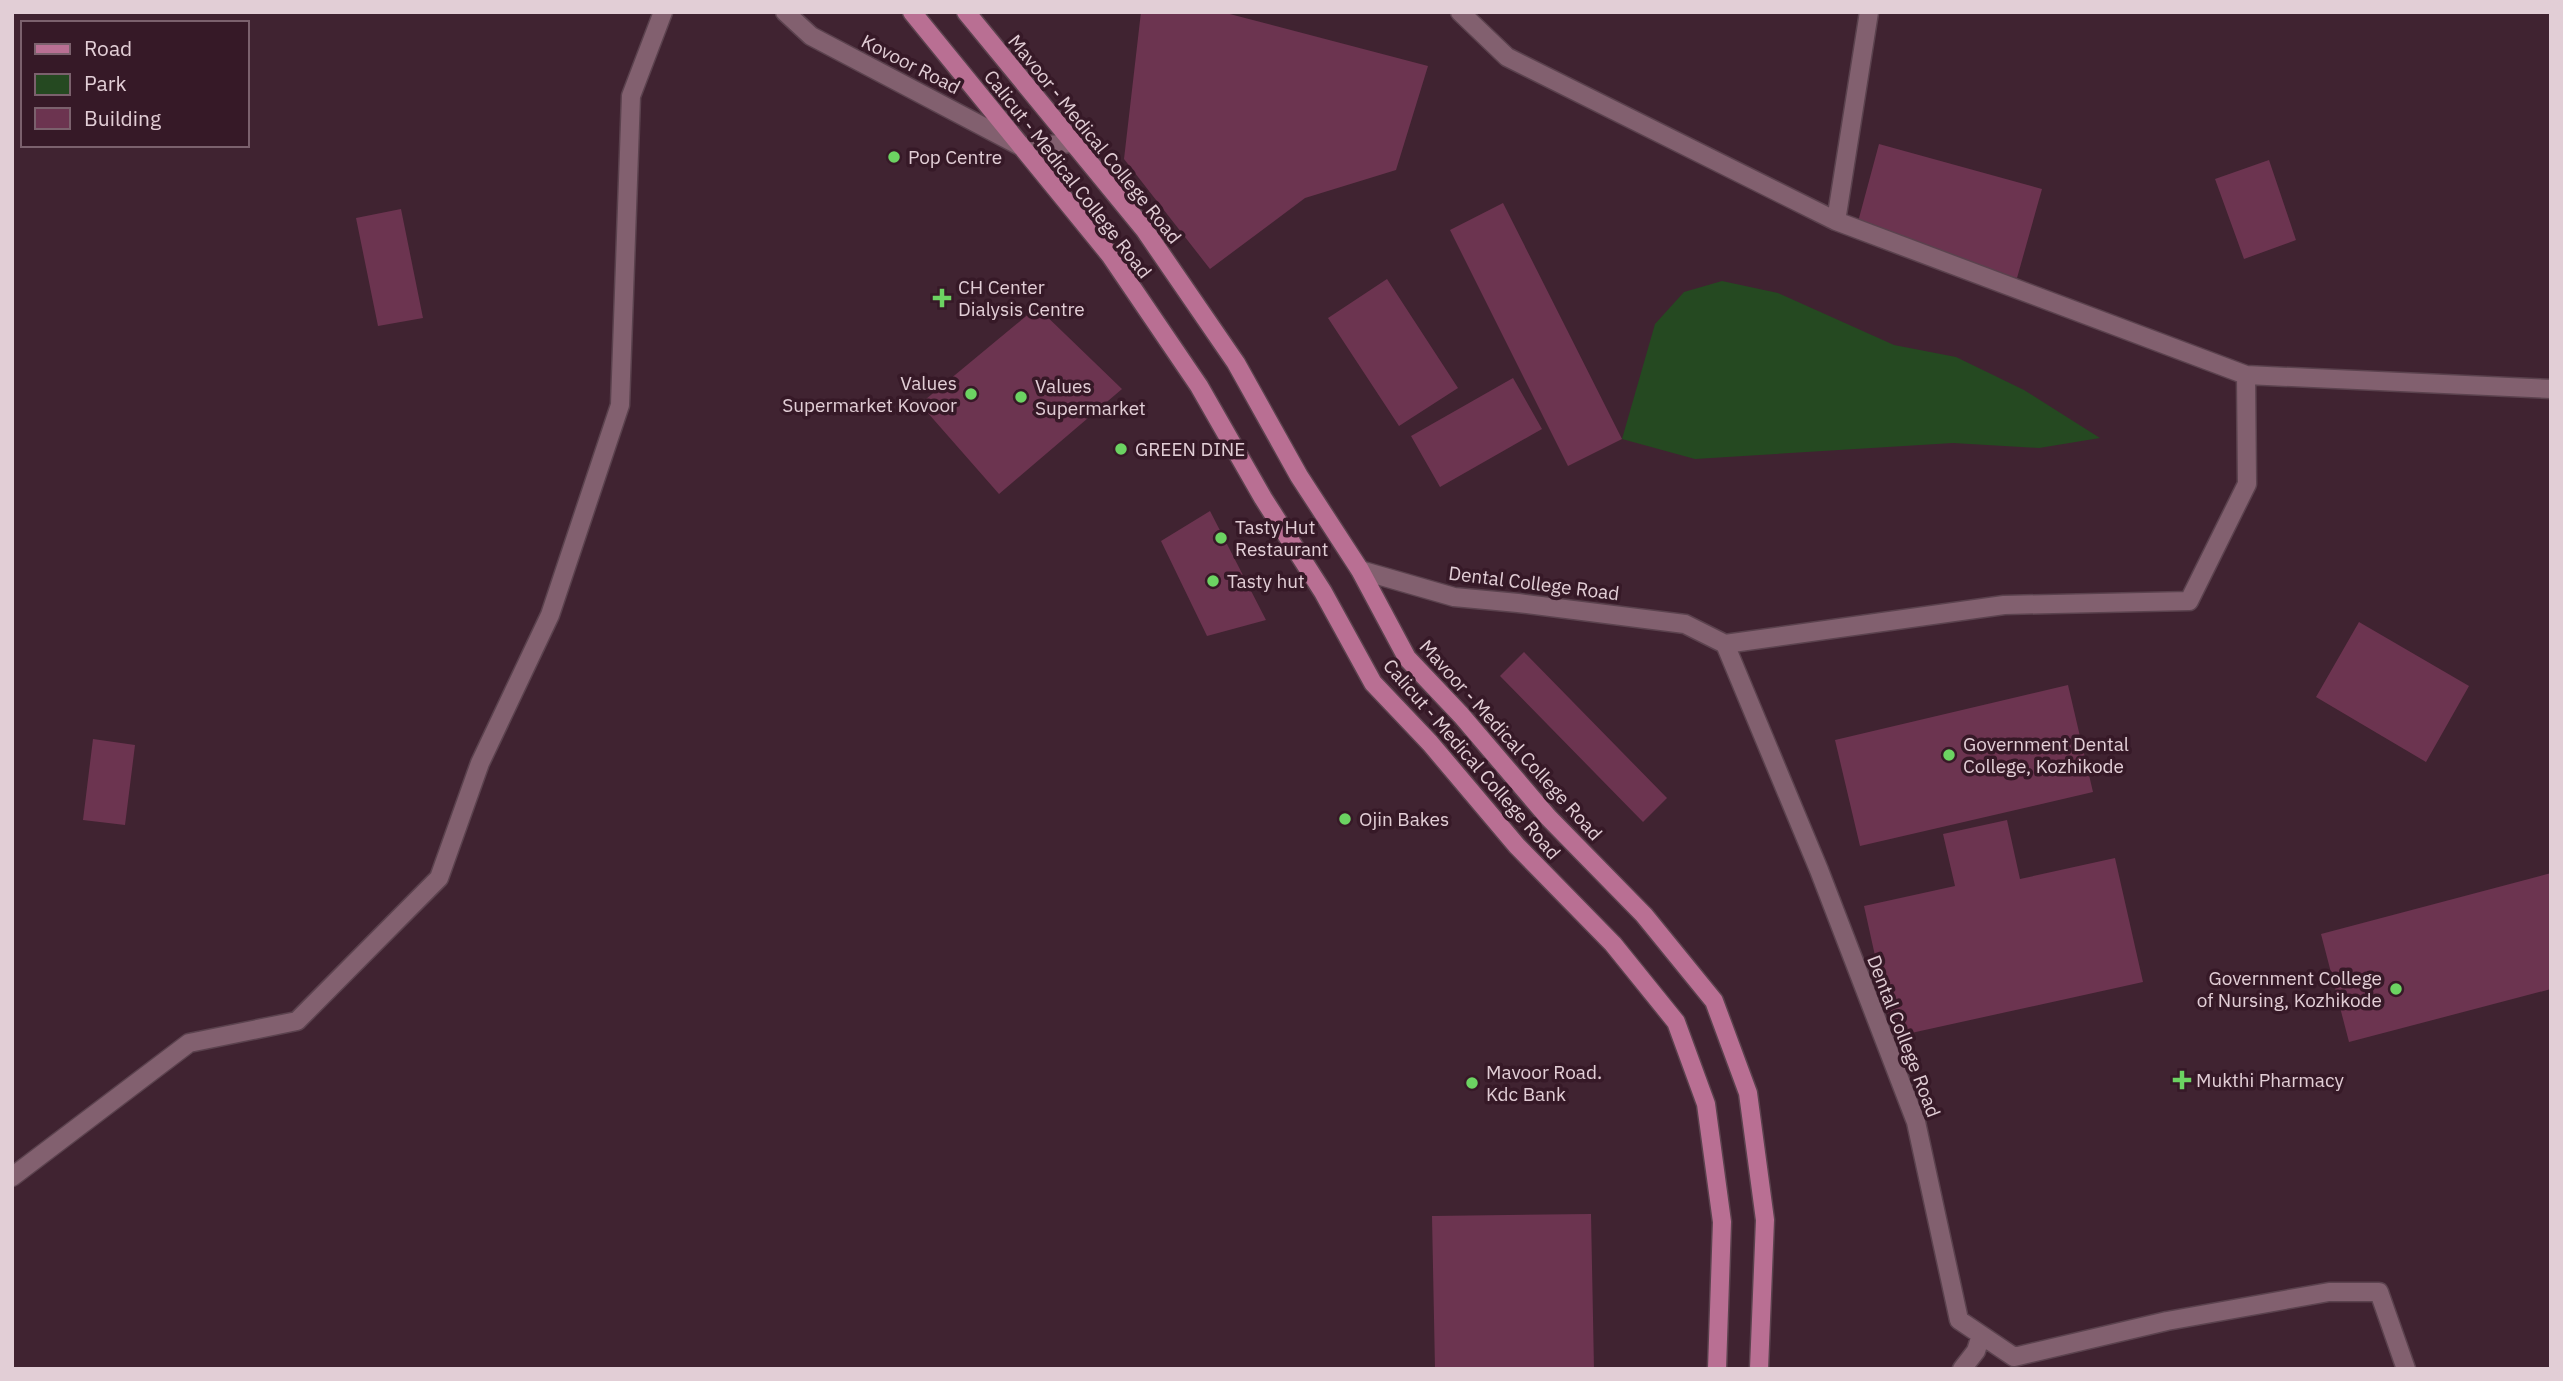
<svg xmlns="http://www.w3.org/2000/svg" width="2563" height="1381" font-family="'IBM Plex Sans',sans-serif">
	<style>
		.green { fill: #254921 }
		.building { fill: #6c3450 }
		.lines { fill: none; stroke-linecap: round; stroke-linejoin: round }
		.minor-casing { stroke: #5b424e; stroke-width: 21 }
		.major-casing { stroke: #5b424e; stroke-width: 21 }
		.minor { stroke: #82606f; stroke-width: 18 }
		.major { stroke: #b96f93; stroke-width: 18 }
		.poi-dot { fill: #6cd362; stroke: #361927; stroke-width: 2.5 }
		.labels { text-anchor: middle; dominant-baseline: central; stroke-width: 7; stroke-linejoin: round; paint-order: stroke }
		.street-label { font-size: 19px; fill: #e2ced6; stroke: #361927 }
		.poi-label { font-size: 19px; fill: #e2ced6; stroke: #361927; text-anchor: start }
	</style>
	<rect width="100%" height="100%" fill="#402331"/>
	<!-- green -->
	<path class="green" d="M 1722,281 L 1778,293 L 1894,345 L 1956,357 L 2024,390 L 2100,438 L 2039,448 L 1953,443 L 1695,459 L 1622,439 L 1655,324 L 1684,292 Z"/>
	<!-- building -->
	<path class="building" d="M 1141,12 L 1222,12 L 1428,66 L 1396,170 L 1305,198 L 1210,269 L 1124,159 Z
		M 1879,144 L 2042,189 L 2017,278 L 1855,233 Z
		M 2269,160 L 2296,240 L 2244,259 L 2215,179 Z
		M 1503,203 L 1622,439 L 1568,466 L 1450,230 Z
		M 401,209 L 423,318 L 378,326 L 356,218 Z
		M 1387,279 L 1458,388 L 1399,426 L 1328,318 Z
		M 1037,307 L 1122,389 L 999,494 L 920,404 Z
		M 1513,378 L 1542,429 L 1440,487 L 1411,436 Z
		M 1210,511 L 1266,620 L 1207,636 L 1161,541 Z
		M 2359,622 L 2469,686 L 2426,762 L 2316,697 Z
		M 1524,652 L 1667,798 L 1643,822 L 1500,676 Z
		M 2068,685 L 2093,792 L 1860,846 L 1835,740 Z
		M 93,739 L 135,745 L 125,825 L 83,820 Z
		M 2007,820 L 2020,879 L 2115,858 L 2143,982 L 1893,1037 L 1864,906 L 1955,886 L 1943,834 Z
		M 2551,873 L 2551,989 L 2349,1042 L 2321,934 Z
		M 1591,1214 L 1594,1369 L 1435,1369 L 1432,1216 Z"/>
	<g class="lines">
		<!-- minor casing -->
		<g class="minor-casing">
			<path id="minor" d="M 785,12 L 811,36 L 1022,147 L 1073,143
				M 1460,12 L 1507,57 L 1836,221 L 2246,375 L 2247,484 L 2189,601 L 2004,605 L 1725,644
				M 1836,221 L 1869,12
				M 2246,375 L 2551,389
				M 1360,570 L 1454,597 L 1518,603 L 1685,624 L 1725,644 L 1819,870 L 1916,1122 L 1959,1320 L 2014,1357 L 2167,1321 L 2329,1292 L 2379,1292 L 2406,1369
				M 12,1177 L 189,1043 L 297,1021 L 439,878 L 480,763 L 550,615 L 620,405 L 631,96 L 663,12
				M 1962,1369 L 1976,1351 L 1981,1335"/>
		</g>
		<!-- major casing -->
		<g class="major-casing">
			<path id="major" d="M 912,12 L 1110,255 L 1199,386 L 1263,498 L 1323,592 L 1373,683 L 1430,743 L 1517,846 L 1613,944 L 1676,1022 L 1706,1104 L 1722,1222 L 1717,1369
				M 966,12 L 1144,229 L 1236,363 L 1299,476 L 1360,570 L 1407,658 L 1461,715 L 1548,817 L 1644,915 L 1714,1001 L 1748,1093 L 1765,1220 L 1759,1369"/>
		</g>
		<!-- minor -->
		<use href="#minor" class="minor"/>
		<!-- major -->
		<use href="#major" class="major"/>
	</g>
	<!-- markers -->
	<g class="poi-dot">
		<circle cx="894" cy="157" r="7"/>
		<path d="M938.5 287.5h7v7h7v7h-7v7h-7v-7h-7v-7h7z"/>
		<circle cx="971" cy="394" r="7"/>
		<circle cx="1021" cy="397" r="7"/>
		<circle cx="1121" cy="449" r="7"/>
		<circle cx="1221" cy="538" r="7"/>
		<circle cx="1213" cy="581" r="7"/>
		<circle cx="1949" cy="755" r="7"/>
		<circle cx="1345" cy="819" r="7"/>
		<circle cx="2396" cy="989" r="7"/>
		<path d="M2178.5 1069.5h7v7h7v7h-7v7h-7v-7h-7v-7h7z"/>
		<circle cx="1472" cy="1083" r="7"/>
	</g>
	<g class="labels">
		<!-- street labels -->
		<g class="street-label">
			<text transform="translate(911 64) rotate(27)">Kovoor Road</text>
			<text transform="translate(1095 139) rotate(51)">Mavoor - Medical College Road</text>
			<text transform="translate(1068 174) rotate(52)">Calicut - Medical College Road</text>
			<text transform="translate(1534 583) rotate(7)">Dental College Road</text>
			<text transform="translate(1511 740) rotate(48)">Mavoor - Medical College Road</text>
			<text transform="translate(1472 759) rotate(49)">Calicut - Medical College Road</text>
			<text transform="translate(1904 1036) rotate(69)">Dental College Road</text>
		</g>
		<!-- poi labels -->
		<g class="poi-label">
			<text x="908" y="157">Pop Centre</text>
			<text x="958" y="287">CH Center<tspan x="958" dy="22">Dialysis Centre</tspan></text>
			<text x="957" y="383" text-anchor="end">Values<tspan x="957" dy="22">Supermarket Kovoor</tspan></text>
			<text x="1035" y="386">Values<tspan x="1035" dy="22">Supermarket</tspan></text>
			<text x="1135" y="449">GREEN DINE</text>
			<text x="1235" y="527">Tasty Hut<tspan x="1235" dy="22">Restaurant</tspan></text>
			<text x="1227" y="581">Tasty hut</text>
			<text x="1963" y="744">Government Dental<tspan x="1963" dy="22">College, Kozhikode</tspan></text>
			<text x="1359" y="819">Ojin Bakes</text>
			<text x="2382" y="978" text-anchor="end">Government College<tspan x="2382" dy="22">of Nursing, Kozhikode</tspan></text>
			<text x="1486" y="1072">Mavoor Road.<tspan x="1486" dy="22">Kdc Bank</tspan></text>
			<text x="2196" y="1080">Mukthi Pharmacy</text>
		</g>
	</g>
	<!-- border -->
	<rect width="2563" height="1381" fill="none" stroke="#e2ced6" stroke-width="28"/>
	<!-- legend -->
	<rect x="21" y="21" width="228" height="126" fill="#361927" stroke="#7b616d" stroke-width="2"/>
	<rect x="35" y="44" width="35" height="10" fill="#b96f93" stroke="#7b616d" stroke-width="2"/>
	<text x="84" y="56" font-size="21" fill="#e2ced6">Road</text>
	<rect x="35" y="74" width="35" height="21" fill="#254921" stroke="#7b616d" stroke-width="2"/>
	<text x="84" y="91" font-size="21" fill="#e2ced6">Park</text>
	<rect x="35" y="108" width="35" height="21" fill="#6c3450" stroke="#7b616d" stroke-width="2"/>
	<text x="84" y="126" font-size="21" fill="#e2ced6">Building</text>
</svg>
